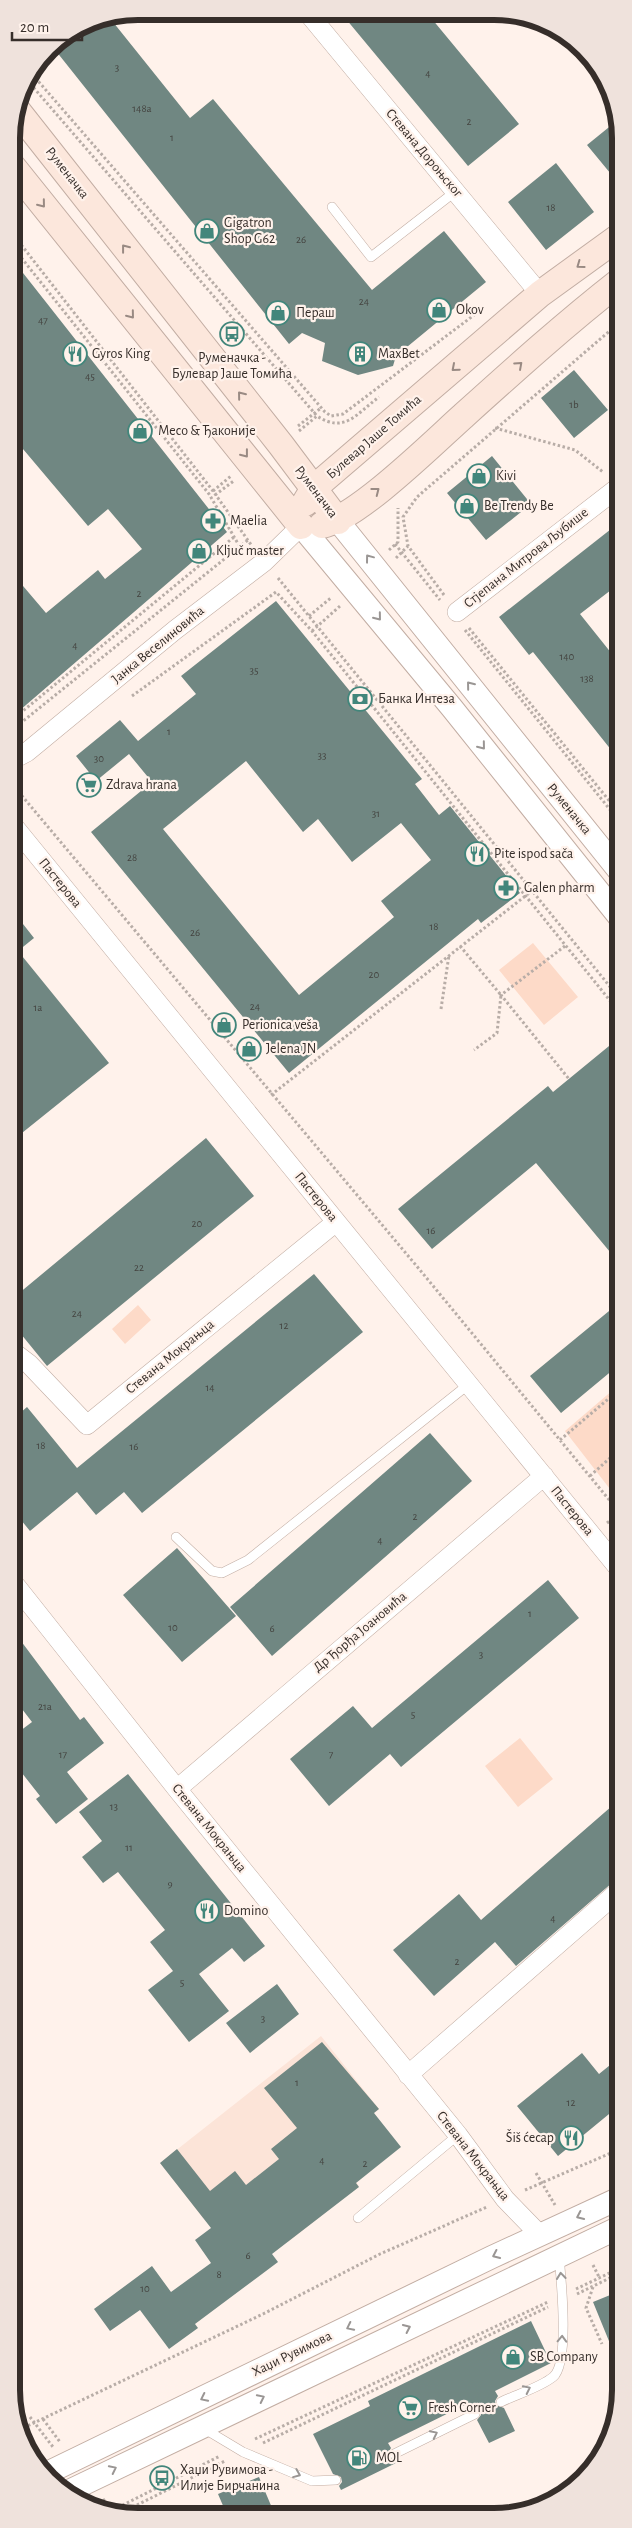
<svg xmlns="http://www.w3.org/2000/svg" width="632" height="2528" font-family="'Alegreya Sans',sans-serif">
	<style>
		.built { fill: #fce4d8 }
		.green { fill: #fddac8 }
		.building { fill: #708782; fill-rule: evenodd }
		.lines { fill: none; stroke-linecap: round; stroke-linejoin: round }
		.service-casing { stroke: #c2ada3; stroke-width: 10 }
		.minor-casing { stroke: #c2ada3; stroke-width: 20 }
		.tertiary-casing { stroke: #c2ada3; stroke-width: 24 }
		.secondary-casing { stroke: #c2ada3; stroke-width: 28 }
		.path { stroke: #b8ada7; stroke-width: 3; stroke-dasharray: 2.5 2.5; stroke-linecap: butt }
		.service { stroke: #fff; stroke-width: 9 }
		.minor { stroke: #fff; stroke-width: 19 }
		.tertiary { stroke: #fff; stroke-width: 22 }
		.secondary { stroke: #fce7dc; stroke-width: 26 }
		.oneway { stroke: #998a83 }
		.oneway2 { stroke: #9a9694 }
		.labels { text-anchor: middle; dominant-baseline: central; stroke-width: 4.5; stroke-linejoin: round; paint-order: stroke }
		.number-label { font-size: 11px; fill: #444440 }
		.street-label { font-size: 14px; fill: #362e2a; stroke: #fff2eb }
		.poi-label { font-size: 14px; fill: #362e2a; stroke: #fff2eb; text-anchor: start }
		.rim { fill: none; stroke: #362e2a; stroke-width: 6 }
	</style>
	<rect width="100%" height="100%" fill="#fff2eb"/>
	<!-- built -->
	<path class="built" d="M 321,2036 L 379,2109 L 329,2148 L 359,2186 L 288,2242 L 244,2186 L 203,2218 L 160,2163 Z"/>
	<!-- green -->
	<path class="green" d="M 533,943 L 578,997 L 544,1025 L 499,970 Z
		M 138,1305 L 151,1320 L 125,1344 L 112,1329 Z
		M 620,1384 L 620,1502 L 565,1431 Z
		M 520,1738 L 553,1779 L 518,1807 L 485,1766 Z"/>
	<!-- building -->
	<path class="building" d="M 341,13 L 427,13 L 519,124 L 468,166 Z
		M 109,17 L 190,118 L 213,99 L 372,290 L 444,231 L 486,282 L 396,356 L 393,366 L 358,375 L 322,361 L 325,343 L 302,333 L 289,344 L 52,46 L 90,21 Z
		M 619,119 L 620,122 L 620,185 L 587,145 Z
		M 556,163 L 594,212 L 546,250 L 508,202 Z
		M 12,259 L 227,532 L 12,717 L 12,573 L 46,613 L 98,570 L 105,579 L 142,549 L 108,509 L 88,526 L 12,436 Z
		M 574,370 L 608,410 L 574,438 L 541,398 Z
		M 492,456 L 531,504 L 486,540 L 447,493 Z
		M 620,522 L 620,583 L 580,614 L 620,664 L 620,761 L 533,652 L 529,655 L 499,617 Z
		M 276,601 L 422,779 L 415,784 L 439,815 L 450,806 L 520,893 L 481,923 L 478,919 L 289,1073 L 91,832 L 152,782 L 129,754 L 96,781 L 76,756 L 120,720 L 138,741 L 196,694 L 181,676 ZM 246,761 L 303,832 L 318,819 L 352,862 L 401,823 L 431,860 L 381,901 L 394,917 L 299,995 L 163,829 Z
		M 12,910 L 34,938 L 18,951 L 109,1063 L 12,1141 Z
		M 620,1037 L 620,1264 L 536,1163 L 432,1249 L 398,1209 L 548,1086 L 553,1092 Z
		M 206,1138 L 254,1196 L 47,1366 L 12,1323 L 12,1299 Z
		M 314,1274 L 363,1332 L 142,1513 L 124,1492 L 96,1515 L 77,1492 L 30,1531 L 12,1509 L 12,1420 L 27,1407 L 77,1468 Z
		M 620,1302 L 620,1364 L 561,1413 L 530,1376 Z
		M 430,1433 L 472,1481 L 272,1656 L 230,1607 Z
		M 177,1548 L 236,1616 L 182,1662 L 123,1595 Z
		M 548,1580 L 579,1618 L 401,1767 L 390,1754 L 329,1806 L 290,1759 L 353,1706 L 372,1728 Z
		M 12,1629 L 80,1720 L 84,1717 L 104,1743 L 67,1772 L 88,1799 L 56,1824 L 36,1799 L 40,1796 L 18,1768 L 22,1765 L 12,1752 L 12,1737 L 32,1722 L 12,1696 Z
		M 128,1774 L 265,1946 L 244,1962 L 232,1948 L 199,1974 L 229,2011 L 189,2042 L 148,1990 L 173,1971 L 150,1942 L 165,1930 L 118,1872 L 103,1883 L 82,1857 L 102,1841 L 79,1812 Z
		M 620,1799 L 620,1876 L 516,1966 L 495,1942 L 434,1996 L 393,1950 L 459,1894 L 481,1920 Z
		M 277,1984 L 299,2014 L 250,2053 L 226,2023 Z
		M 322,2042 L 379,2109 L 374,2113 L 401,2147 L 356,2183 L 359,2187 L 272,2254 L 278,2262 L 195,2324 L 198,2328 L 169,2349 L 140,2310 L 110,2331 L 94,2309 L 152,2266 L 171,2292 L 211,2263 L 195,2240 L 211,2228 L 160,2163 L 177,2149 L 210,2191 L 235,2171 L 246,2185 L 279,2159 L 271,2149 L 297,2128 L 264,2088 Z
		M 582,2053 L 599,2074 L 620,2057 L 620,2105 L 558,2156 L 517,2106 Z
		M 620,2291 L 620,2368 L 593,2302 Z
		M 531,2321 L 551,2363 L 495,2391 L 498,2396 L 495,2401 L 496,2405 L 504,2408 L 515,2431 L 489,2443 L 477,2420 L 481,2415 L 480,2411 L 472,2409 L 469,2403 L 388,2443 L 391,2448 L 388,2453 L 389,2457 L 398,2462 L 341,2490 L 339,2486 L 342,2482 L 341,2477 L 333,2474 L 313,2434 L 370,2406 L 368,2401 Z
		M 259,2477 L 275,2515 L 227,2515 L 218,2494 Z"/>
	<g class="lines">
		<!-- service casing -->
		<g class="service-casing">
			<path id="service" d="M 332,207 L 371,257 L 456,191
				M 176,1537 L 212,1571 L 222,1573 L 248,1560 L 469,1384
				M 358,2218 L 458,2135
				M 501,2402 C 515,2395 541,2387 553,2377 C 570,2363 561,2278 559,2256
				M 203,2428 L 243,2452 L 312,2481 L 336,2480
				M 394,2454 L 475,2414"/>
		</g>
		<!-- minor casing -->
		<g class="minor-casing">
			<path id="minor" d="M 307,12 L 540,294
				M 457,612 L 620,486
				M 12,760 L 27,752 L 175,630 L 264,562 L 301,526
				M 12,824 L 620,1570
				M 12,1351 L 29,1364 L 87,1425 L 336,1222
				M 12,1581 L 177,1789 L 458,2135 L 505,2199 L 540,2235
				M 177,1789 L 544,1476
				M 408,2075 L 620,1890"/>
		</g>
		<!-- tertiary casing -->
		<g class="tertiary-casing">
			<path id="tertiary" d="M 338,521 L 620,872
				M 301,526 L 452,708 L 620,918
				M 45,2474 L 492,2257 L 620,2198
				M 69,2491 L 620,2227"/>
		</g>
		<!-- secondary casing -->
		<g class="secondary-casing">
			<path id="secondary" d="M 16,109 L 281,445 L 338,521
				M 12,166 L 301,526
				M 305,503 L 314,488 L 540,294 L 620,236
				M 322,525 C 357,518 432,444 462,417 C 513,371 565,324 620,281"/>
		</g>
		<!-- path -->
		<path class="path" d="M 32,74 L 325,412 L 331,416 L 343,414 L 478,312
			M 27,80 L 317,416
			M 614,212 L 620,208
			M 12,233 L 213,491 L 252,546
			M 12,246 L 209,494 L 240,547
			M 298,426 L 321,408
			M 495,428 L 575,450 L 603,472
			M 299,431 L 317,416 C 345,434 356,414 379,397
			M 213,491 L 231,476
			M 215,495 L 235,480
			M 395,544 L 440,600
			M 389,550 L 398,542 L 398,508
			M 396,558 L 408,546
			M 278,578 L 620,999
			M 444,595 L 408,546 L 403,517 L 417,497 L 620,322
			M 309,616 L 332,597
			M 469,628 L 620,814
			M 465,630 L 620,822
			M 312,631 L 340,606
			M 132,696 L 276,592 L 312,631 L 620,1013
			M 12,720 L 234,537
			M 12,730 L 248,540
			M 12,784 L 420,1270 L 620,1513
			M 460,946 L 501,995 L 497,1033 L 474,1050
			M 565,946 L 501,995 L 569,1079
			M 441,1009 L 449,955
			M 271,1095 L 533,890
			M 560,1440 L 620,1389
			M 590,1476 L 620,1449
			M 607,1523 L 620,1513
			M 536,2173 L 555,2205
			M 525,2190 L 620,2149
			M 620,2259 L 620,2262
			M 593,2265 L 600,2279
			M 593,2287 L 586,2308 L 602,2344
			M 576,2289 L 620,2268
			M 577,2294 L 620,2273
			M 30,2417 L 53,2447
			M 43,2419 L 60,2442
			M 19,2430 L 263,2314 L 380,2254 L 487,2207
			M 255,2439 L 548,2302
			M 263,2443 L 548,2307
			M 103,2499 L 112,2510
			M 109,2512 L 220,2456
			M 119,2514 L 225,2461"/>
		<!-- service -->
		<use href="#service" class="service"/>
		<!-- minor -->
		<use href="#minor" class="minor"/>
		<!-- tertiary -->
		<use href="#tertiary" class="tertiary"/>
		<!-- secondary -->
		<use href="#secondary" class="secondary"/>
	</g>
	<!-- one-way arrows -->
	<defs><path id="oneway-chevron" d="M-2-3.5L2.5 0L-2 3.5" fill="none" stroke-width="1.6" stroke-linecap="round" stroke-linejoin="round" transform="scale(1.25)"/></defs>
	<g class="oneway">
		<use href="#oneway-chevron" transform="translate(42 204) rotate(51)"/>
		<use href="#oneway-chevron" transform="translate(125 248) rotate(-128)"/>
		<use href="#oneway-chevron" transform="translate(580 265) rotate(144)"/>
		<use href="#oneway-chevron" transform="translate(131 315) rotate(51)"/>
		<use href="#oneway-chevron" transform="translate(519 365) rotate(-42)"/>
		<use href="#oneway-chevron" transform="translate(455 368) rotate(139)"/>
		<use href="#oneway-chevron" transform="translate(241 395) rotate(-129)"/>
		<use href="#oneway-chevron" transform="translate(245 454) rotate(52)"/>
		<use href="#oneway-chevron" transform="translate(376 491) rotate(-38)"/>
	</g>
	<g class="oneway2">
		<use href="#oneway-chevron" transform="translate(369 558) rotate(-127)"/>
		<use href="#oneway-chevron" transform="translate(378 617) rotate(51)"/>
		<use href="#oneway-chevron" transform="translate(470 685) rotate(-129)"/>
		<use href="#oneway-chevron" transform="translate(482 746) rotate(51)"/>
		<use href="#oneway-chevron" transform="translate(580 2216) rotate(155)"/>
		<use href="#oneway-chevron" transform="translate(496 2255) rotate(155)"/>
		<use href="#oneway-chevron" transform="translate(561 2276) rotate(-96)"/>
		<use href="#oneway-chevron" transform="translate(350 2327) rotate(154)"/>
		<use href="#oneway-chevron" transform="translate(407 2328) rotate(-25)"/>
		<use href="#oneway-chevron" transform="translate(562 2339) rotate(-88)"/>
		<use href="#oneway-chevron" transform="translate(527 2389) rotate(-26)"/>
		<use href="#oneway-chevron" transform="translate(204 2398) rotate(154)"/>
		<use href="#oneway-chevron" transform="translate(261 2398) rotate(-26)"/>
		<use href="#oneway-chevron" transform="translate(434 2434) rotate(-26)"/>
		<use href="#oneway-chevron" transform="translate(113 2469) rotate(-26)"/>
		<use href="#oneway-chevron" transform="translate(297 2474) rotate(22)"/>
	</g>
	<!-- icons -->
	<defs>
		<g id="shop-ring" transform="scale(1.25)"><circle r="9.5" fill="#fff2eb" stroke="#42867b" stroke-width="1.5"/><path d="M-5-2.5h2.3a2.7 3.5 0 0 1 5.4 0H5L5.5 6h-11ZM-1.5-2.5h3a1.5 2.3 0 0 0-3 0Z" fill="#42867b"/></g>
		<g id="bus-ring" transform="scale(1.25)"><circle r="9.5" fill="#fff2eb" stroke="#42867b" stroke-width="1.5"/><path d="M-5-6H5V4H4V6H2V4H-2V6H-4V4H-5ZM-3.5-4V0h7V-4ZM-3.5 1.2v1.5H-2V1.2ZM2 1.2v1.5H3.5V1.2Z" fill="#42867b"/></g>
		<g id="restaurant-ring" transform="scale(1.25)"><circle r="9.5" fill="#fff2eb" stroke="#42867b" stroke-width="1.5"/><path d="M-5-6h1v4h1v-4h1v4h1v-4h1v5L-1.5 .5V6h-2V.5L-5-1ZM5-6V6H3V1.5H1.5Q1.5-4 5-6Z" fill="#42867b"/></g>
		<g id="building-ring" transform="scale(1.25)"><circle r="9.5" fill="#fff2eb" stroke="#42867b" stroke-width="1.5"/><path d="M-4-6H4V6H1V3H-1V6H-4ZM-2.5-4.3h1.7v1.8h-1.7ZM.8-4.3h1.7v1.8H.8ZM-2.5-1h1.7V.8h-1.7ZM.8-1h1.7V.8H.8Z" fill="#42867b"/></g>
		<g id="pharmacy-ring" transform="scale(1.25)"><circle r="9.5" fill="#fff2eb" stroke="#42867b" stroke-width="1.5"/><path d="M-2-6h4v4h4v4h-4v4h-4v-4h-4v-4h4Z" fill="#42867b"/></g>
		<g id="bank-ring" transform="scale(1.25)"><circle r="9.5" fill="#fff2eb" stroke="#42867b" stroke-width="1.5"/><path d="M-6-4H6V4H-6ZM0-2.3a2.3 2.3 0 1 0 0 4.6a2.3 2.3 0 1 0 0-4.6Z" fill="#42867b"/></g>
		<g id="supermarket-ring" transform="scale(1.25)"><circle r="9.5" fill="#fff2eb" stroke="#42867b" stroke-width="1.5"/><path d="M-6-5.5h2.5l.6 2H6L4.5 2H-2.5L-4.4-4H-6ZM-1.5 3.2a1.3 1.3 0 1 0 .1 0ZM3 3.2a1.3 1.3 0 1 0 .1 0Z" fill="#42867b"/></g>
		<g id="fuel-ring" transform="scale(1.25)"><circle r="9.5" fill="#fff2eb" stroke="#42867b" stroke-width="1.5"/><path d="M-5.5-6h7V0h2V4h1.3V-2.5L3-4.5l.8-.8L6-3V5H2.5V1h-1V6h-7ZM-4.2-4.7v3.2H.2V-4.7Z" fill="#42867b"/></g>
	</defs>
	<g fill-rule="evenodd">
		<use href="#shop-ring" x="207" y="231"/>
		<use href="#shop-ring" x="439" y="310"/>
		<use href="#shop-ring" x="278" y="313"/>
		<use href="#bus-ring" x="232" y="334"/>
		<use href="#restaurant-ring" x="75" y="354"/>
		<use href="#building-ring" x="360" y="354"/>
		<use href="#shop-ring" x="140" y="431"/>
		<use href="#shop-ring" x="479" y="476"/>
		<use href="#shop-ring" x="467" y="506"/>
		<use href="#pharmacy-ring" x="213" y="521"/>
		<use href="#shop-ring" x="199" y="551"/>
		<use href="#bank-ring" x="360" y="699"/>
		<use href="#supermarket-ring" x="89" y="785"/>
		<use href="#restaurant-ring" x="477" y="854"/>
		<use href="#pharmacy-ring" x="506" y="888"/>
		<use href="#shop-ring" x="224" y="1025"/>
		<use href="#shop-ring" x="249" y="1049"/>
		<use href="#restaurant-ring" x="207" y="1911"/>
		<use href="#restaurant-ring" x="571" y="2138"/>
		<use href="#shop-ring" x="513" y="2357"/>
		<use href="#supermarket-ring" x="410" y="2408"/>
		<use href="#fuel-ring" x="359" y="2458"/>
		<use href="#bus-ring" x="162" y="2478"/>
	</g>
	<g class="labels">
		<!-- number labels -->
		<g class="number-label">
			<text x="117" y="67">3</text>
			<text x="428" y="73">4</text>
			<text x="142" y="108">148a</text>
			<text x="469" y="121">2</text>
			<text x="172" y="137">1</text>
			<text x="551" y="207">18</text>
			<text x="301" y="239">26</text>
			<text x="364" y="301">24</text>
			<text x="43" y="320">47</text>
			<text x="90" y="376">45</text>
			<text x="574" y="404">1b</text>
			<text x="139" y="593">2</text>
			<text x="75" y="645">4</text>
			<text x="567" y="656">140</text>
			<text x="254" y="670">35</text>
			<text x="587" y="678">138</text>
			<text x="169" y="731">1</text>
			<text x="322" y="755">33</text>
			<text x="99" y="758">30</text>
			<text x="376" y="813">31</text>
			<text x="132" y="857">28</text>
			<text x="434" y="926">18</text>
			<text x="195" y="932">26</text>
			<text x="374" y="974">20</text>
			<text x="255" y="1006">24</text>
			<text x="38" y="1007">1a</text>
			<text x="197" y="1223">20</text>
			<text x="431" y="1230">16</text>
			<text x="139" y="1267">22</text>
			<text x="77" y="1313">24</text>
			<text x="284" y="1325">12</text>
			<text x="210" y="1387">14</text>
			<text x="41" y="1445">18</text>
			<text x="134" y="1446">16</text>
			<text x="415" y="1516">2</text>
			<text x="380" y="1540">4</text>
			<text x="530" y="1613">1</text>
			<text x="173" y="1627">10</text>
			<text x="272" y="1628">6</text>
			<text x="481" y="1654">3</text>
			<text x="45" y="1706">21a</text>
			<text x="413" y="1714">5</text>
			<text x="63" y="1754">17</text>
			<text x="331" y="1754">7</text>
			<text x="114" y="1806">13</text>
			<text x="129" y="1847">11</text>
			<text x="170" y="1883">9</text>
			<text x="553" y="1918">4</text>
			<text x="457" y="1961">2</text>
			<text x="182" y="1982">5</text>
			<text x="263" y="2018">3</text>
			<text x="297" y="2082">1</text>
			<text x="571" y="2102">12</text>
			<text x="322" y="2160">4</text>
			<text x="365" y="2163">2</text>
			<text x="248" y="2255">6</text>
			<text x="219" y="2274">8</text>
			<text x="145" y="2288">10</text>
		</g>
		<!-- street labels -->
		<g class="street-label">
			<text transform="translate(424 153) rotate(50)">Стевана Дороњског</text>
			<text transform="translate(67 173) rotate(52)">Руменачка</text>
			<text transform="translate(374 437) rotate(-41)">Булевар Јаше Томића</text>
			<text transform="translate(316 492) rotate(53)">Руменачка</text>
			<text transform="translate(526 558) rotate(-38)">Стјепана Митрова Љубише</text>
			<text transform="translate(158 645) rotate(-39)">Јанка Веселиновића</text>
			<text transform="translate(569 809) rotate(51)">Руменачка</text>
			<text transform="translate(60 883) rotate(51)">Пастерова</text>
			<text transform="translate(316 1197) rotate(51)">Пастерова</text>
			<text transform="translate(170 1357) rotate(-39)">Стевана Мокрањца</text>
			<text transform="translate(572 1511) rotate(51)">Пастерова</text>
			<text transform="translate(360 1632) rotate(-40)">Др Ђорђа Јоановића</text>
			<text transform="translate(209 1828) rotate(51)">Стевана Мокрањца</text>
			<text transform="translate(473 2156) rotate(52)">Стевана Мокрањца</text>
			<text transform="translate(292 2354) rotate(-26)">Хаџи Рувимова</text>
		</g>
		<!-- poi labels -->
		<g class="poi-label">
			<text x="224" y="223">Gigatron<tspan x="224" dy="16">Shop G62</tspan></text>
			<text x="456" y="310">Okov</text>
			<text x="296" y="313">Пераш</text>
			<text x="92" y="354">Gyros King</text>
			<text x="378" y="354">MaxBet</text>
			<text x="232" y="358" text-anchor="middle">Руменачка -<tspan x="232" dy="16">Булевар Јаше Томића</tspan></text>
			<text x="158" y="431">Месо &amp; Ђаконије</text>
			<text x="496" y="476">Kivi</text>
			<text x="484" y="506">Be Trendy Be</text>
			<text x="230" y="521">Maelia</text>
			<text x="216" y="551">Ključ master</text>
			<text x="378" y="699">Банка Интеза</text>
			<text x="106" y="785">Zdrava hrana</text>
			<text x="494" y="854">Pite ispod sača</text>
			<text x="524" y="888">Galen pharm</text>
			<text x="242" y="1025">Perionica veša</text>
			<text x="266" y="1049">Jelena JN</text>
			<text x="224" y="1911">Domino</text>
			<text x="554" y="2138" text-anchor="end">Šiš ćecap</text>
			<text x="530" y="2357">SB Company</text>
			<text x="428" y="2408">Fresh Corner</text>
			<text x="376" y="2458">MOL</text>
			<text x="180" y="2470">Хаџи Рувимова -<tspan x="180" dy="16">Илије Бирчанина</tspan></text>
		</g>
	</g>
	<!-- crop -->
	<path d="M0 0H632V2528H0ZM138 20H494A118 118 0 0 1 612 138V2390A118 118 0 0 1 494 2508H138A118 118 0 0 1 20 2390V138A118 118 0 0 1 138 20Z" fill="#efe2dc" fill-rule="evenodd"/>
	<path class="rim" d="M138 20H494A118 118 0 0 1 612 138V2390A118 118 0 0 1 494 2508H138A118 118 0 0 1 20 2390V138A118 118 0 0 1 138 20Z"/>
	<!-- scale -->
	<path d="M12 32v8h70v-8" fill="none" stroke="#362e2a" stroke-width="2.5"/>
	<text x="20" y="32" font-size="15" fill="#362e2a" stroke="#fff2eb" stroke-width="4" paint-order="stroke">20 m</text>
</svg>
